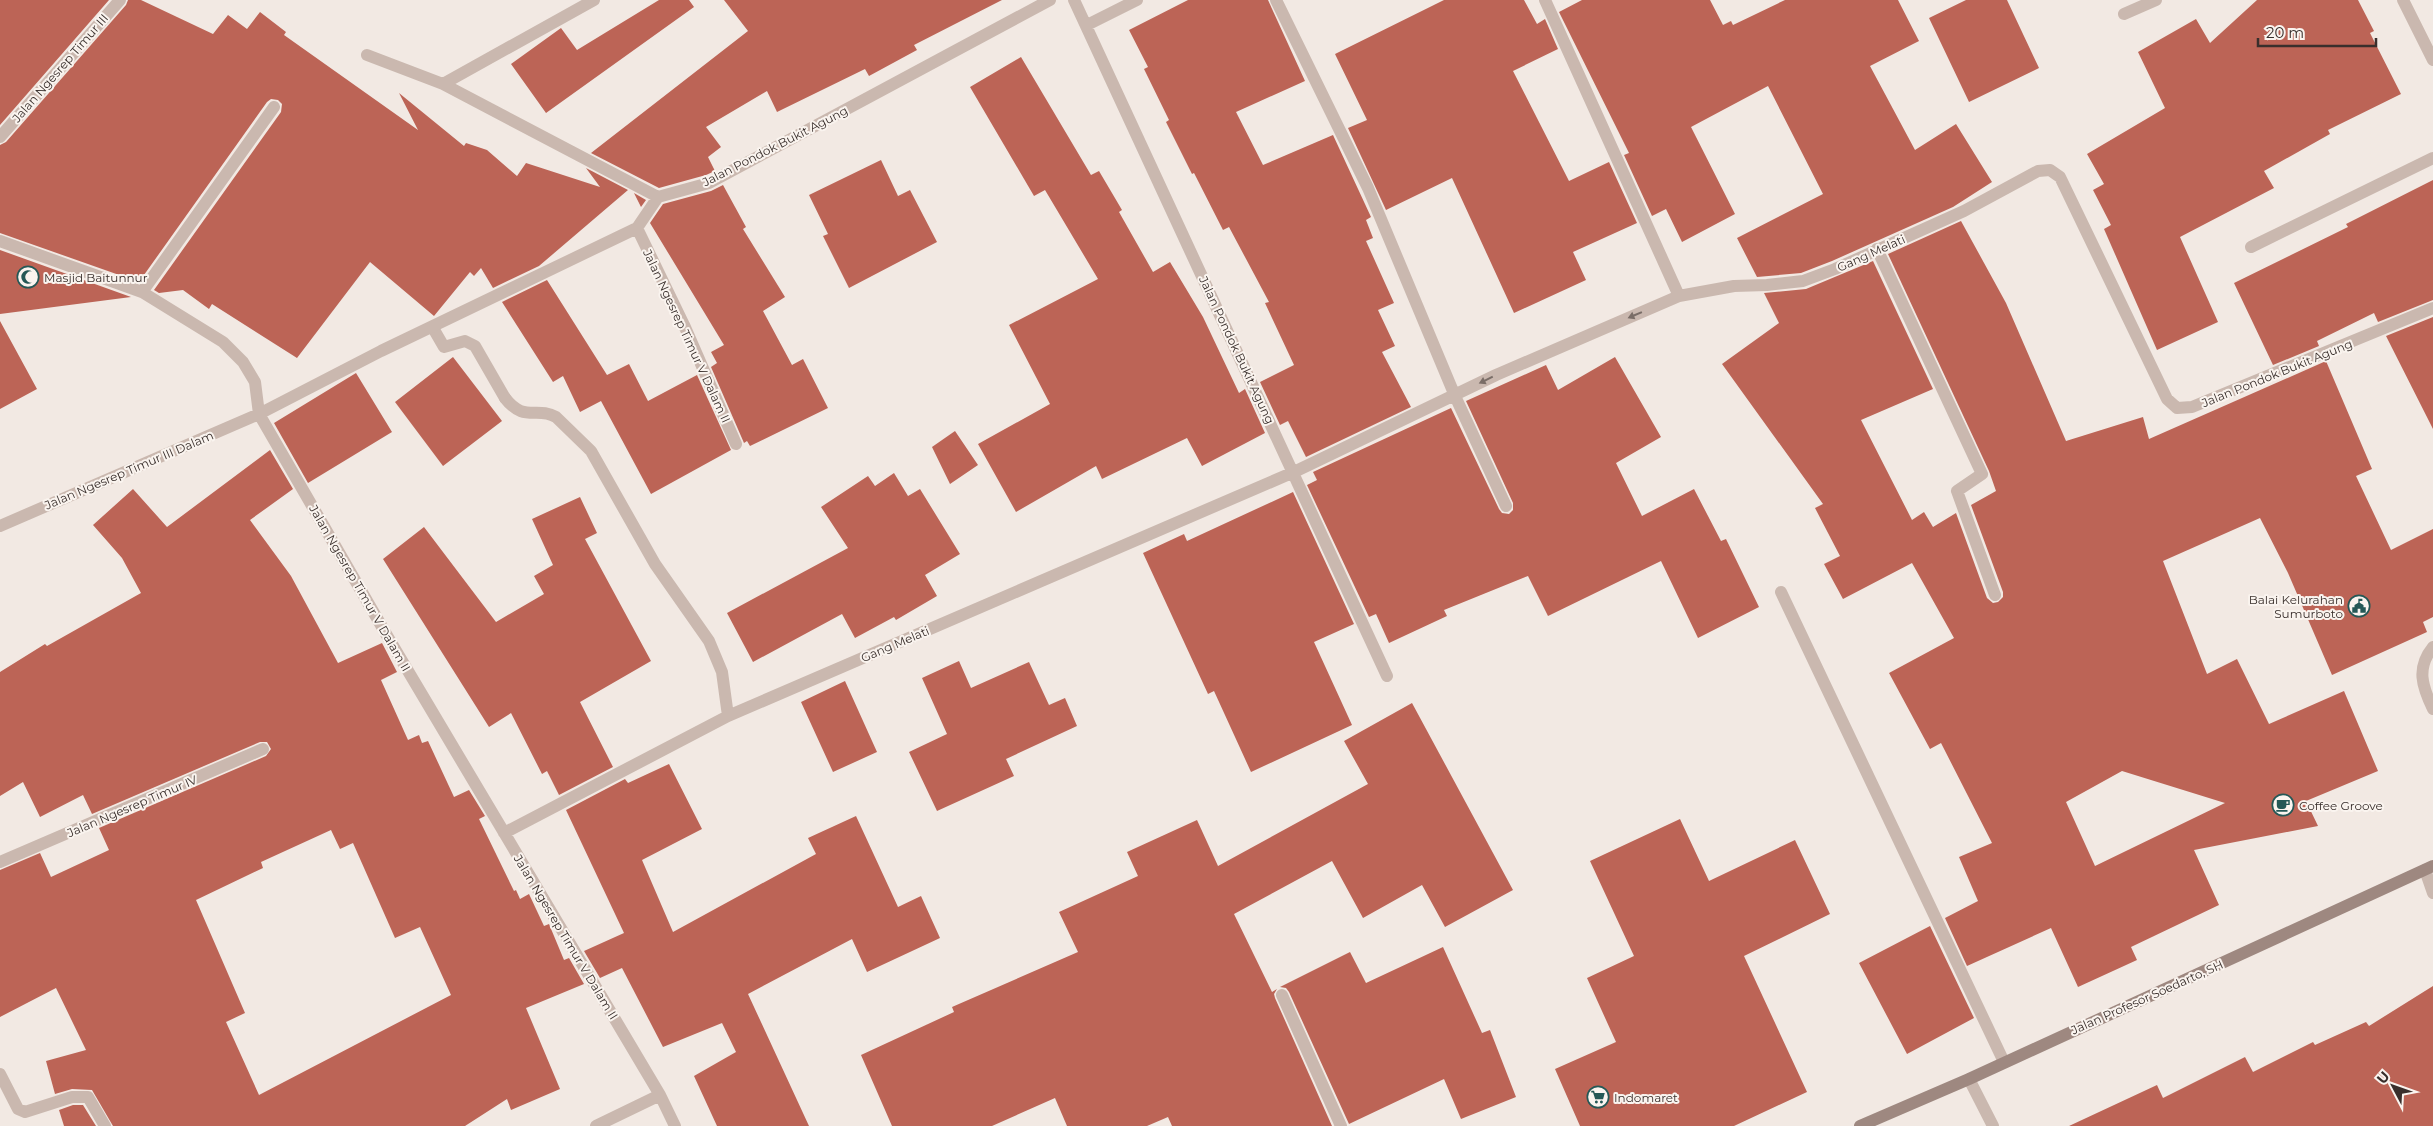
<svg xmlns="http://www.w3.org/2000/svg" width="2433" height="1126" font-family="Montserrat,sans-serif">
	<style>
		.building { fill: #bc6456; fill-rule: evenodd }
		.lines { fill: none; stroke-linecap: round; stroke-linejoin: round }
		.lane { stroke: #cab8af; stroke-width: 12 }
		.street { stroke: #cab8af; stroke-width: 12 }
		.secondary { stroke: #9e8880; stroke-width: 12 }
		.oneway { fill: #7a6d67 }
		.labels { text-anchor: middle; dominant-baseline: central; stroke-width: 4; stroke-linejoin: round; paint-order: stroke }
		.street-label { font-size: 12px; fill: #392f2c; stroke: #faf4ef }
		.poi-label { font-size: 12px; fill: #392f2c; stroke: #faf4ef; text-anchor: start }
	</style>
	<rect width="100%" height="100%" fill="#f2e9e3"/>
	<!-- building -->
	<path class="building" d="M 0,0 L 109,0 L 0,125 Z
		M 128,0 L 141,0 L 213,34 L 228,15 L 247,29 L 260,12 L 286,32 L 284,35 L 418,130 L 399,93 L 464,146 L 466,143 L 487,150 L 517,176 L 526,163 L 600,187 L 586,168 L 628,190 L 539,266 L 493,288 L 481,268 L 474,276 L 470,272 L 434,316 L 370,262 L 297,358 L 212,304 L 209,309 L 183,290 L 159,293 L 154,290 L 281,112 L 282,104 L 278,100 L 271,99 L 267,102 L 139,282 L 0,233 L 0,145 L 6,142 L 126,5 Z
		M 659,0 L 689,0 L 694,7 L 546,113 L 511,64 L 561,28 L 577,50 Z
		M 724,0 L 1002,0 L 914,45 L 917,50 L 869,76 L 865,69 L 777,112 L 767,91 L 706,127 L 721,147 L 708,157 L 715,171 L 706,175 L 659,188 L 591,153 L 748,31 Z
		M 1188,0 L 1268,0 L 1305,81 L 1236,112 L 1263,165 L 1333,135 L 1371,217 L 1366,220 L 1373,238 L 1366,241 L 1394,303 L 1378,310 L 1395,346 L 1382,352 L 1411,407 L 1306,457 L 1288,421 L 1280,425 L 1260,382 L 1294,365 L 1265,303 L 1269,302 L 1229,227 L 1223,230 L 1194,173 L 1192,174 L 1166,122 L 1169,120 L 1144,69 L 1148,67 L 1129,30 Z
		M 1444,0 L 1524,0 L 1537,24 L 1545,19 L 1558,49 L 1513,71 L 1569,181 L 1609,162 L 1637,223 L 1573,252 L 1586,280 L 1514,313 L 1452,178 L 1386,210 L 1348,128 L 1367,120 L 1335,54 Z
		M 1582,0 L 1710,0 L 1723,25 L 1731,21 L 1733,25 L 1785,0 L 1898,0 L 1919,41 L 1870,66 L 1915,150 L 1956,124 L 1992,182 L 1953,207 L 1832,261 L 1801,273 L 1757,277 L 1737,238 L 1823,194 L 1768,86 L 1691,127 L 1735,214 L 1682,242 L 1666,209 L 1652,216 L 1624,155 L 1629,153 L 1559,12 Z
		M 1966,0 L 2007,0 L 2039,68 L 1969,102 L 1929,18 Z
		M 2257,0 L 2358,0 L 2374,31 L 2370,33 L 2401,94 L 2328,130 L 2330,134 L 2264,171 L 2274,188 L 2180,237 L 2218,322 L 2157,350 L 2104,229 L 2111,225 L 2093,190 L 2104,184 L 2087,154 L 2165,108 L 2138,52 L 2196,19 L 2210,43 Z
		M 1021,57 L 1091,175 L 1099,171 L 1122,210 L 1119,212 L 1153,272 L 1170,262 L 1203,317 L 1239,393 L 1245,389 L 1265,433 L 1202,466 L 1187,438 L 1102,479 L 1096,466 L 1016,512 L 978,444 L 1050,404 L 1009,325 L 1098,279 L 1045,190 L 1034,196 L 970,87 Z
		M 881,160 L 898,196 L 910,190 L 937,242 L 849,288 L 823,236 L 828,234 L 809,195 Z
		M 2433,180 L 2433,300 L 2378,322 L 2374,313 L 2317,341 L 2319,346 L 2273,365 L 2234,283 L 2348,227 L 2346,224 Z
		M 723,185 L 746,227 L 743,229 L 785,297 L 763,311 L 792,365 L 803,359 L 828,408 L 750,446 L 747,441 L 744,443 L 711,367 L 717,363 L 711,352 L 724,345 L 650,223 L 663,204 L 711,191 Z
		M 634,193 L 646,200 L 641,207 Z
		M 1961,221 L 2006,303 L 2066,441 L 2143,417 L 2149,439 L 2326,361 L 2372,469 L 2356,476 L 2391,550 L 2433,529 L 2433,617 L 2423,622 L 2427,632 L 2332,675 L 2288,573 L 2260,518 L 2163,561 L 2207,674 L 2237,659 L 2269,724 L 2344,691 L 2378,771 L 2306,801 L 2318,826 L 2194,850 L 2219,905 L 2131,947 L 2137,960 L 2078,987 L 2051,928 L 1967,966 L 1945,918 L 1978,901 L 1959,857 L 1992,843 L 1941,743 L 1930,749 L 1889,673 L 1954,638 L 1912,563 L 1843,599 L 1824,564 L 1840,556 L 1815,508 L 1823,504 L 1722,364 L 1779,323 L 1764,293 L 1806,289 L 1873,261 L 1933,389 L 1861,420 L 1912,520 L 1924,512 L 1933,527 L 1956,513 L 1987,598 L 1993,603 L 1998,602 L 2003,597 L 2003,592 L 1971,505 L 1996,491 L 1989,471 L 1888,254 ZM 2122,771 L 2225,803 L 2095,866 L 2066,802 Z
		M 0,250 L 131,297 L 0,314 Z
		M 547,280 L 607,375 L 629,364 L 648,401 L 697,375 L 731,450 L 651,494 L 601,401 L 580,412 L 563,376 L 553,382 L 502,302 Z
		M 2433,317 L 2433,429 L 2386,336 Z
		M 0,321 L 37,389 L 0,409 Z
		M 453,357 L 502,421 L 443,466 L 395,402 Z
		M 1615,357 L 1661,437 L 1616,463 L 1642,516 L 1694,489 L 1721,541 L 1726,539 L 1759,607 L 1698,638 L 1661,561 L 1548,616 L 1528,576 L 1444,610 L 1447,616 L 1389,643 L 1376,614 L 1369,617 L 1307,485 L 1317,480 L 1313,472 L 1451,408 L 1499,509 L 1502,513 L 1509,514 L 1513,510 L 1513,503 L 1466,401 L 1546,365 L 1558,390 Z
		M 356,373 L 392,432 L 308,483 L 274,423 Z
		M 955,431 L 978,465 L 950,484 L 932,447 Z
		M 270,450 L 293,489 L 250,520 L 291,576 L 338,663 L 382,643 L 397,672 L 381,680 L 408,740 L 419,735 L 422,743 L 428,741 L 454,797 L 469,790 L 485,816 L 479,819 L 514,891 L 516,890 L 520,899 L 529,894 L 544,926 L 549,924 L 564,960 L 569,958 L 584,984 L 526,1008 L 560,1089 L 511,1110 L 507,1099 L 465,1126 L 113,1126 L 92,1090 L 72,1089 L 55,1094 L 46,1061 L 86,1050 L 56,988 L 0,1017 L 0,870 L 40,853 L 51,877 L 109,850 L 99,828 L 266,756 L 271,749 L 267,742 L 260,742 L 92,814 L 83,795 L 40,817 L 23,782 L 0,796 L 0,672 L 45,644 L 47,646 L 141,593 L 122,558 L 93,525 L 133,489 L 167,527 ZM 331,830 L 340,849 L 353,843 L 395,938 L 420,927 L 451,995 L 259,1095 L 226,1022 L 245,1013 L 196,900 L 263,868 L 261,862 Z
		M 894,473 L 908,496 L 920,489 L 960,554 L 925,575 L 937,596 L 896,620 L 894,617 L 855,638 L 842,614 L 753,662 L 727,613 L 848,548 L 821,507 L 868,476 L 875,486 Z
		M 1293,492 L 1354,624 L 1314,642 L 1352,725 L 1251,772 L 1214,691 L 1208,694 L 1143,553 L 1184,534 L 1187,541 Z
		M 580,497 L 597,533 L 585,539 L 651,661 L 580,702 L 613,767 L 559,795 L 547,771 L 542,774 L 511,713 L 489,727 L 383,559 L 424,527 L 496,622 L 544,594 L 534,576 L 553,565 L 532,519 Z
		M 959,661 L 971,688 L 1029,662 L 1049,705 L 1065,698 L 1077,726 L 1006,759 L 1014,776 L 937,811 L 909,752 L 947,734 L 922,678 Z
		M 845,681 L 877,752 L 833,772 L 801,702 Z
		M 1412,703 L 1513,890 L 1445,927 L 1422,885 L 1363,918 L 1332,861 L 1234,914 L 1272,992 L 1277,989 L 1274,994 L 1275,998 L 1332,1126 L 1172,1126 L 1168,1117 L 1147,1126 L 1067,1126 L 1055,1098 L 992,1126 L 892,1126 L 861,1055 L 954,1012 L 952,1007 L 1078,952 L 1059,912 L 1138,876 L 1127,852 L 1197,820 L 1218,866 L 1368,784 L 1344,741 Z
		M 669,764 L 702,829 L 642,860 L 673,932 L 816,854 L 808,838 L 856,816 L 898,907 L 921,896 L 940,938 L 867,972 L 852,939 L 748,994 L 809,1126 L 717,1126 L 694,1076 L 736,1052 L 722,1023 L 663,1047 L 622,968 L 600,978 L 584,951 L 624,933 L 566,810 L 625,779 L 628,783 Z
		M 1680,819 L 1709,881 L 1795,840 L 1830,914 L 1744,956 L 1807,1092 L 1734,1126 L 1580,1126 L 1555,1069 L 1616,1042 L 1587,978 L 1634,956 L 1590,861 Z
		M 1930,926 L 1974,1018 L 1907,1054 L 1859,963 Z
		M 1443,947 L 1482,1033 L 1490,1030 L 1516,1097 L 1461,1119 L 1444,1079 L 1349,1124 L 1289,992 L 1286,988 L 1280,987 L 1350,952 L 1366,983 Z
		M 2433,986 L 2433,1126 L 2069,1126 L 2157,1085 L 2163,1098 L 2245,1057 L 2253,1072 L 2313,1042 L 2315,1045 L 2366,1022 L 2369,1026 Z
		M 73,1105 L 83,1105 L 96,1126 L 64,1126 L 59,1110 Z"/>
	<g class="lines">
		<!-- lane -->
		<path class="lane" d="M 433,328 L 444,347 L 465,341 L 475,346 L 505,398
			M 2433,647 C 2416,668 2422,686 2433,709"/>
		<!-- street -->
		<path class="street" d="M 1074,0 L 1387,676
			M 1276,0 L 1368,188 L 1455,396 L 1506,506
			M 1545,0 L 1679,296
			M 2403,0 L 2433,60
			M 2124,14 L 2156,0
			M 1087,25 L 1137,0
			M 367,55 L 443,84 L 658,197 L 709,183 L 1050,0
			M 443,84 L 594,0
			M 0,137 L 120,0
			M 658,197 L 637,228 L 684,325 L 736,444
			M 0,241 L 142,292 L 223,342 L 243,362 L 255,382 L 259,414 L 389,639 L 660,1095 L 675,1126
			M 2251,247 L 2433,158
			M 1877,249 L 1982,474 L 1957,491 L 1995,595
			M 142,292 L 274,107
			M 505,398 C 524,423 537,406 556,417 L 591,451 L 655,564 L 709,641 L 722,672 L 728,716
			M 0,526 L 259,414 L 381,351 L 637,228
			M 1781,592 L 2004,1062
			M 504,833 L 728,716 L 1294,472 L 1496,375 L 1679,296 L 1734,286 L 1767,285 L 1803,281 L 1835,269 L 1964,211 L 2038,171 L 2050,170 L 2060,177 L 2167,399 L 2177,408 L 2192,407 L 2433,308
			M 0,862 L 263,749
			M 2425,870 L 2433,893
			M 1282,995 L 1341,1126
			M 0,1074 L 18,1109 L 25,1112 L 72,1097 L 88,1097 L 105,1126
			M 1969,1079 L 1993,1126
			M 596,1126 L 660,1095"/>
		<!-- secondary -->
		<path class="secondary" d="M 1860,1126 L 1969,1079 L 2433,866"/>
	</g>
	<!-- one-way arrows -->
	<defs><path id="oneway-solid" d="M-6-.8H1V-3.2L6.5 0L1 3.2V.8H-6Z" transform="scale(1.25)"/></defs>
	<g class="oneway">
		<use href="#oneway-solid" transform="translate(1635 315) rotate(157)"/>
		<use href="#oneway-solid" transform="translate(1486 380) rotate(154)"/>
	</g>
	<!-- icons -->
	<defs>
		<g id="mosque-ring" transform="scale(1.125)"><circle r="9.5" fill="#faf4ef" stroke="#255856" stroke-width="1.5"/><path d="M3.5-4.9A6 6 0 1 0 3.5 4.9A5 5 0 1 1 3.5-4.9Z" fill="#255856"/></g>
		<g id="civic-ring" transform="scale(1.125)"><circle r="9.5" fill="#faf4ef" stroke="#255856" stroke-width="1.5"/><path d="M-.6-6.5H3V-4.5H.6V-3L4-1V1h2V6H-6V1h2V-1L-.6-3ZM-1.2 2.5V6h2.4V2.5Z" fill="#255856"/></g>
		<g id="cafe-ring" transform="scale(1.125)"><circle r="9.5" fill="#faf4ef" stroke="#255856" stroke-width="1.5"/><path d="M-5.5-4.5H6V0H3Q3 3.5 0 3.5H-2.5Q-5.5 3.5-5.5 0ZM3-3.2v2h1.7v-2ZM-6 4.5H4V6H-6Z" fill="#255856"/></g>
		<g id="supermarket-ring" transform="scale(1.125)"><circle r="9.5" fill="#faf4ef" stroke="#255856" stroke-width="1.5"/><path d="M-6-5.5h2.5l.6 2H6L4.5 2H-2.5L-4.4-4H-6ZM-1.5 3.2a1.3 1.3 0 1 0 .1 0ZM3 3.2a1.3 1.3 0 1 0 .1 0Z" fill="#255856"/></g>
	</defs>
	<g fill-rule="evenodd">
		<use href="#mosque-ring" x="28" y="277"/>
		<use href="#civic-ring" x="2359" y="606"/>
		<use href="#cafe-ring" x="2283" y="805"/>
		<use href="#supermarket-ring" x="1598" y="1097"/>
	</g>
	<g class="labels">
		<!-- street labels -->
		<g class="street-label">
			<text transform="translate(60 68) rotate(-49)">Jalan Ngesrep Timur III</text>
			<text transform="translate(775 146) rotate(-27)">Jalan Pondok Bukit Agung</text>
			<text transform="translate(1871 253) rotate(-24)">Gang Melati</text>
			<text transform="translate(687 336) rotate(65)">Jalan Ngesrep Timur V Dalam II</text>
			<text transform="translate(1237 350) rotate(65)">Jalan Pondok Bukit Agung</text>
			<text transform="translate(2277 373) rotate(-22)">Jalan Pondok Bukit Agung</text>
			<text transform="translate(129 470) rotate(-23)">Jalan Ngesrep Timur III Dalam</text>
			<text transform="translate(360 588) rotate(60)">Jalan Ngesrep Timur V Dalam II</text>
			<text transform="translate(895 644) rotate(-23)">Gang Melati</text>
			<text transform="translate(132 806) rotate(-23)">Jalan Ngesrep Timur IV</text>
			<text transform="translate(566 937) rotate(59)">Jalan Ngesrep Timur V Dalam II</text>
			<text transform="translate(2147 997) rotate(-24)">Jalan Profesor Soedarto, SH</text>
		</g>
		<!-- poi labels -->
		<g class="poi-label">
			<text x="44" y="277">Masjid Baitunnur</text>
			<text x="2343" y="599" text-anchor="end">Balai Kelurahan<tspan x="2343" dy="14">Sumurboto</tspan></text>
			<text x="2299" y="805">Coffee Groove</text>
			<text x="1614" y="1097">Indomaret</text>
		</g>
	</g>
	<!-- north arrow -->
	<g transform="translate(2393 1086) rotate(311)" stroke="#faf4ef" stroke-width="4" paint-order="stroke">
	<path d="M0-4L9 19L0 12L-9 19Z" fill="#392f2c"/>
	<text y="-8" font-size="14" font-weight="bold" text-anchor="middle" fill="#392f2c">U</text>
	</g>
	<!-- scale -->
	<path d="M2258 38v8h118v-8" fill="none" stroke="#392f2c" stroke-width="2.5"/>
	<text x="2266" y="38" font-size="15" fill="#392f2c" stroke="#faf4ef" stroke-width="4" paint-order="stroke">20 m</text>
</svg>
